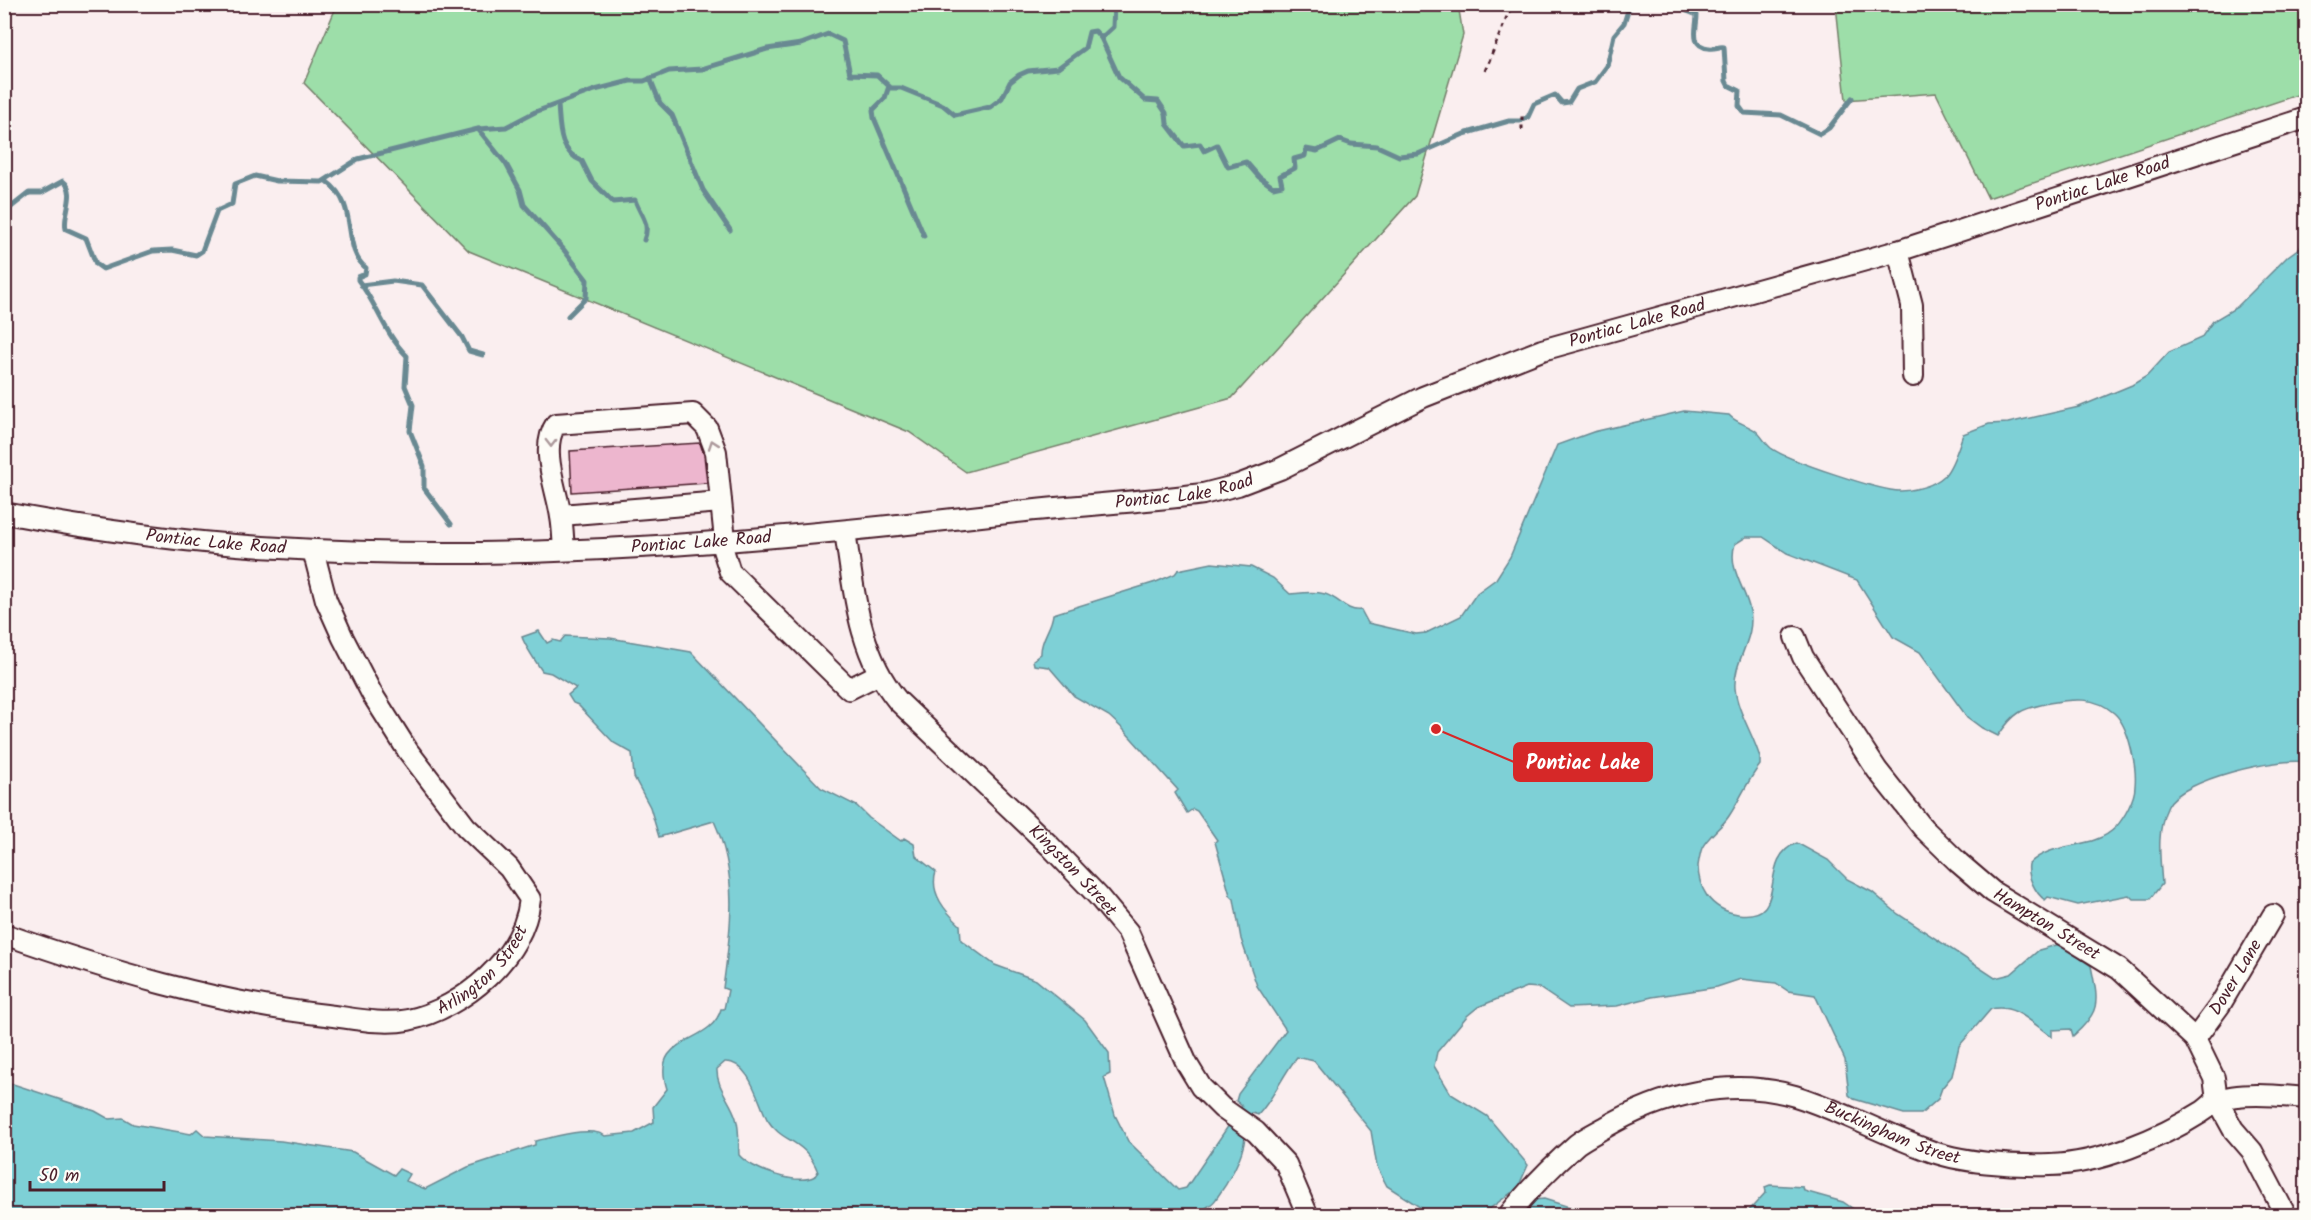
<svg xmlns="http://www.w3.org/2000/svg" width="2311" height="1220" font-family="Kalam,sans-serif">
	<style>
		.green { fill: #9ddea9; stroke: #747e6a; stroke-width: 1.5 }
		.water { fill: #7ed0d6; stroke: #698992; stroke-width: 1.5; fill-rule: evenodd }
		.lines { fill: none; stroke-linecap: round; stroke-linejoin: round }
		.stream { stroke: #698992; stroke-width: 5 }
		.building { fill: #edb6ce; stroke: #4a1f2b; stroke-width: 1.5 }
		.minor-casing { stroke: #4a1f2b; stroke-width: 24 }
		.path { stroke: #4a1f2b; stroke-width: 3; stroke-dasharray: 4.5 4.5; stroke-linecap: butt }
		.minor { stroke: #fdfcf7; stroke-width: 20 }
		.oneway { stroke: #ac999b }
		.labels { text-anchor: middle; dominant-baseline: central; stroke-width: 4.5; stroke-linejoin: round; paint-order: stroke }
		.street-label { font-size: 18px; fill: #4a1f2b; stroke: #fdfcf7 }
		.leader { fill: none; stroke: #d62828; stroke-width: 2 }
		.callout-dot { fill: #d62828; stroke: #fdfcf7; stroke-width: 2 }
		.callout { fill: #d62828; stroke: #d62828; stroke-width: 2 }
		.callout-label { font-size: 20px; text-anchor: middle; font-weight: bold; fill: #fff }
	</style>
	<rect width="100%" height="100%" fill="#faeeef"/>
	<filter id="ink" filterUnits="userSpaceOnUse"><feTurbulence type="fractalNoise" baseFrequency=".0167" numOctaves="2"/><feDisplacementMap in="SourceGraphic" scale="12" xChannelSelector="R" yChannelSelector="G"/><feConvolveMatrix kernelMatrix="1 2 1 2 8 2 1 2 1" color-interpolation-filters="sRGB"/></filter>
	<g filter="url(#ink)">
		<!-- green -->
		<path class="green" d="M 337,5 L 1458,4 L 1463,35 L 1415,196 L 1232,398 L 966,472 L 909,432 L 469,251 L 304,83 Z
			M 1836,5 L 2306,5 L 2306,92 L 1988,198 L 1936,93 L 1846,100 Z"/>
		<!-- water -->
		<path class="water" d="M 2306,243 L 2306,762 C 2279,757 2181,779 2168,806 C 2156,830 2160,858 2162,884 L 2150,899 L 2133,899 L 2129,895 L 2078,905 L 2048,897 L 2045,900 C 2035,893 2027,876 2029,864 C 2052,840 2093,851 2116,827 C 2124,818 2135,799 2135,786 C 2137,767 2129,726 2114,713 C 2095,696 2072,699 2049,703 C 2021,709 2014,712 1998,736 L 1982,728 L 1967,717 L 1920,652 L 1893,637 L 1857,580 L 1787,553 L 1763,537 L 1746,537 L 1735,544 C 1727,568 1746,589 1750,611 C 1756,638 1733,661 1735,688 C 1737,712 1754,735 1760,758 L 1760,765 C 1747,781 1740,800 1729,816 C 1722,827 1708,836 1702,848 C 1700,853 1699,860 1698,866 C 1698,877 1701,887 1707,896 C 1715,907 1725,912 1738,914 C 1792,921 1755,859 1797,843 L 1828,860 L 1847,879 L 1872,892 L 1898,914 L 1995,978 L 2011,974 L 2039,950 L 2060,944 L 2091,966 C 2098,1001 2102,1011 2073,1036 L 2071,1029 L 2052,1030 L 2052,1037 C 2033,1024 2015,1003 1991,1009 L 1959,1046 L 1952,1076 L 1942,1088 L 1938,1099 L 1921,1114 L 1904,1114 L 1854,1099 L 1849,1095 L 1845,1060 L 1815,995 L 1788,991 L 1776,983 L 1741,979 L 1717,987 L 1652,997 L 1617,1006 L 1569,1008 L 1539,988 L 1527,987 L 1478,1007 L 1467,1016 L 1437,1052 L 1434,1066 L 1451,1094 L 1487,1116 L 1528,1165 L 1520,1183 L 1533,1200 L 1544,1199 L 1595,1215 L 1531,1215 L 1528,1206 L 1511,1193 L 1481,1215 L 1432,1215 L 1387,1186 L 1377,1167 L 1371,1131 L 1314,1061 L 1297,1057 C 1282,1076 1274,1098 1258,1115 L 1252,1113 L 1241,1131 L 1245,1137 C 1243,1157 1228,1183 1216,1199 C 1212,1206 1203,1207 1200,1215 L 5,1216 L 4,1081 L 95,1111 L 109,1119 L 123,1118 L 133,1124 L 191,1134 L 197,1129 L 205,1136 L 281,1141 L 353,1152 L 394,1175 L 399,1169 L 410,1174 L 406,1181 L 425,1189 L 468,1167 L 535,1145 L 535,1141 C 552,1138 592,1125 605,1136 L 634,1133 L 654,1122 L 653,1107 L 667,1089 C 649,1033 711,1047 721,1009 L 724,1009 L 728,990 L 723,988 C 731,930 739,876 714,821 L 659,837 L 650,807 L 634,777 L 632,753 L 614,743 L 578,705 L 573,703 L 568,695 L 576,688 L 551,673 L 542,671 C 536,662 525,646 522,637 L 539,631 L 547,643 L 553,640 L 560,642 L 565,636 L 610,638 L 691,652 L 821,788 L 857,806 L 869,818 L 901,841 L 904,838 L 914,844 L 916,856 L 936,872 C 929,893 946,912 960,925 L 961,940 L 995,965 L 1036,980 L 1085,1020 L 1109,1053 L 1110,1074 L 1104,1077 L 1115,1115 L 1128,1141 L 1178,1190 L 1186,1188 L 1242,1106 L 1236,1101 L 1238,1094 L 1286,1030 L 1257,986 L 1241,939 L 1234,899 L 1230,895 L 1215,842 L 1217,840 L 1197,811 L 1193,809 L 1187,813 L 1175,793 L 1178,790 L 1123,729 L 1109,716 L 1074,696 L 1049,667 L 1034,665 L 1033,660 L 1041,654 C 1040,639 1052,628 1053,614 L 1156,582 L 1175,574 L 1178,570 L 1212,563 L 1251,567 L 1273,578 L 1290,594 C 1302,593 1313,591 1325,594 C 1339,598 1346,612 1361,610 L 1368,623 L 1416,634 L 1426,633 L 1461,616 L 1477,593 L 1496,579 L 1510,557 L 1557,445 L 1593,432 L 1684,411 L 1729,415 C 1736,423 1746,424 1756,431 C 1761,435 1765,443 1771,448 C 1787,460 1883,492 1901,491 C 1915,490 1933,486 1944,476 C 1953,467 1959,446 1963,434 L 1989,424 L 2008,423 L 2079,407 L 2132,385 L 2147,376 L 2169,352 L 2201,338 L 2213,321 L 2237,307 L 2288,256 ZM 725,1062 C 750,1061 758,1102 767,1119 C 782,1144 805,1138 818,1172 L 815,1176 C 799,1186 751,1170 739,1155 C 738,1142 740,1131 736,1118 C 731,1101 716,1087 717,1069 Z
			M 1770,1185 L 1803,1187 L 1804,1191 L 1843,1202 L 1862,1215 L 1745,1215 L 1766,1192 L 1765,1187 Z"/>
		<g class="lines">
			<!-- stream -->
			<path class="stream" d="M 1682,4 L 1687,11 L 1697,15 C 1697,28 1689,46 1709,48 C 1715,49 1719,46 1724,47 L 1726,81 L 1728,85 L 1740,91 L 1739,106 L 1744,113 L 1781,115 L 1820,134 L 1829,128 L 1852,98
				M 1101,38 L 1113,27 L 1114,4
				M 650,78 L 660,103 L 672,115 L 703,190 L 730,230
				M 889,86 L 885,98 L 873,110 L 874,118 L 924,236
				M 558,105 C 560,128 558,151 582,161 L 592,181 L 613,202 L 635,200 C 640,215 651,223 644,240
				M 478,129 L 506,164 L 520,190 L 524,205 L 564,250 L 587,280 L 586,298 L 568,316
				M 326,181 C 361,206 340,247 366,268 L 365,274 L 358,277 L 358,280 C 377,304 384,333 407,356 L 405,386 L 413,405 L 410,431 L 424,466 L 424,488 L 451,524
				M 4,209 L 10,208 L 29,193 L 41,193 L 63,181 C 78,192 62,214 66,229 L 86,238 L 96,264 L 103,269 L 153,251 L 172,250 L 196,255 L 202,251 L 217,211 L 232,204 L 235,184 L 255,176 L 277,181 L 322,182 L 358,159 L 478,129 L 506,127 L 535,112 L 595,90 L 630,81 L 644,81 L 669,71 L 702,69 L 767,49 L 801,44 L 828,34 L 843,41 L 850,74 L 877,75 L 891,88 L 901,88 L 943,105 L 955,115 L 990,107 L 1002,98 L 1010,82 L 1019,75 L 1028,71 L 1058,68 L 1085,48 L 1089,32 L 1095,31 L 1101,38 L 1119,77 L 1145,100 L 1158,101 L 1166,113 L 1167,124 L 1184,146 L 1200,144 L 1204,151 L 1217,145 L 1228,167 L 1246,162 L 1259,177 L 1273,187 L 1282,185 L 1280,176 L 1295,168 L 1294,159 L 1305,156 L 1306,149 L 1317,151 L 1340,140 L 1351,144 L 1377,146 L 1399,156 L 1418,154 L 1464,134 L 1509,121 L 1520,121 L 1528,117 L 1534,104 L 1555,95 L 1562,103 L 1569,102 L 1577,89 L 1595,82 L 1607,66 L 1614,35 L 1624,23 L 1630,4
				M 361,285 L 393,281 L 422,285 L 462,337 L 469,351 L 483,355"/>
		</g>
		<!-- building -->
		<path class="building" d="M 700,443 L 704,455 L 707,483 L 572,492 L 570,451 Z"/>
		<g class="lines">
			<!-- minor casing -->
			<g class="minor-casing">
				<g id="minor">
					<path d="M 1898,251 L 1912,305 L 1913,376"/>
					<path id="s1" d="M 4,513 C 96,530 188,543 280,548 C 525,564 773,540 1016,512 C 1078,505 1141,502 1203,494 L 1238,485 L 1280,469 L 1423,397 L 1542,350 L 1898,251 L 2306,118"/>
					<path d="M 561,515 L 721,502"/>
					<path id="s2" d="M 845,531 C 854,591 858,653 898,701 L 1050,846 L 1098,896 L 1128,932 L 1187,1064 L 1201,1087 L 1222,1108 L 1256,1132 L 1286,1164 L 1308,1216"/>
					<path d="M 720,540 L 730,572 L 849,689 L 879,674"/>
					<path d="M 564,550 C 563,539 563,528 561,517 C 557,489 539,449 556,424 L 693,414 L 707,428 L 716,452 L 725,540"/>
					<path id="s3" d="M 1795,637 L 1803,657 L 1877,770 L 1923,828 L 1959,863 L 1993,892 L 2119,969 L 2195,1039 L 2214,1078 L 2217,1100 L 2233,1129 L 2252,1151 L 2286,1216"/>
					<path id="s4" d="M 4,934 C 109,971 216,1003 326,1015 C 352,1018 382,1025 408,1020 C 464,1008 524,957 530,899 L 509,868 L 466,827 L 408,751 L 372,694 L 343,638 L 326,600 L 313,550"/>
					<path id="s5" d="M 2195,1039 L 2220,1005 L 2273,915"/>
					<path id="s6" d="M 1508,1216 C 1528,1190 1552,1166 1577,1144 C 1585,1138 1595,1133 1604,1128 C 1661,1094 1730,1077 1795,1096 C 1840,1110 1881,1133 1925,1149 C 1960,1163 2012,1166 2050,1165 C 2099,1164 2161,1138 2202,1112 C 2207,1109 2212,1103 2217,1101 C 2238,1091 2283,1096 2306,1098"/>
				</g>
			</g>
			<!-- path -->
			<path class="path" d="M 1485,71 L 1512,4
				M 1522,130 L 1522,113"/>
			<!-- minor -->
			<use href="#minor" class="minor"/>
		</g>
		<!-- one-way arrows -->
		<defs><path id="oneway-chevron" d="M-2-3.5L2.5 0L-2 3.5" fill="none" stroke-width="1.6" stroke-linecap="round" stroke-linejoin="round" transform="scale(1.5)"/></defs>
		<g class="oneway">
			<use href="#oneway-chevron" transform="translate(551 443) rotate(90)"/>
			<use href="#oneway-chevron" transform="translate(713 444) rotate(-109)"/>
		</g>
	</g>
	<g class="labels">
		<!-- street labels -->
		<g class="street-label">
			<text stroke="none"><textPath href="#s1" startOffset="2158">Pontiac Lake Road</textPath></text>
			<text stroke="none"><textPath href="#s1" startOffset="1672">Pontiac Lake Road</textPath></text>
			<text stroke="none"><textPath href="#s1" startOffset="1186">Pontiac Lake Road</textPath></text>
			<text stroke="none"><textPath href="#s1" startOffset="214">Pontiac Lake Road</textPath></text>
			<text stroke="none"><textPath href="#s1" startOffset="700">Pontiac Lake Road</textPath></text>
			<text stroke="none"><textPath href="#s2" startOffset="424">Kingston Street</textPath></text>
			<text stroke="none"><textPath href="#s3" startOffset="388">Hampton Street</textPath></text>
			<text stroke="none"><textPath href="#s4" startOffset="508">Arlington Street</textPath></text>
			<text stroke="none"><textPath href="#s5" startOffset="74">Dover Lane</textPath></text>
			<text stroke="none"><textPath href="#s6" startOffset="435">Buckingham Street</textPath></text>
		</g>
	</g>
	<!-- callouts -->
	<path class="leader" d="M1436 729L1514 762"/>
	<circle class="callout-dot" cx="1436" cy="729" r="6"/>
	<rect class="callout" x="1514" y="743" width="138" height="38" rx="6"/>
	<g class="callout-label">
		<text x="1583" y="769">Pontiac Lake</text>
	</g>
	<!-- margin -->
	<rect width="2311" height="1220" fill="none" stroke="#fdfcf7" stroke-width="24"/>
	<rect x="12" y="12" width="2287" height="1196" fill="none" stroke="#4a1f2b" stroke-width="2" filter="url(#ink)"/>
	<!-- scale -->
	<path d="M30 1181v9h134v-9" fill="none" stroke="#4a1f2b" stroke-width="3"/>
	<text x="39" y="1181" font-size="18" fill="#4a1f2b" stroke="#fdfcf7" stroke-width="4.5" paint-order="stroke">50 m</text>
</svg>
